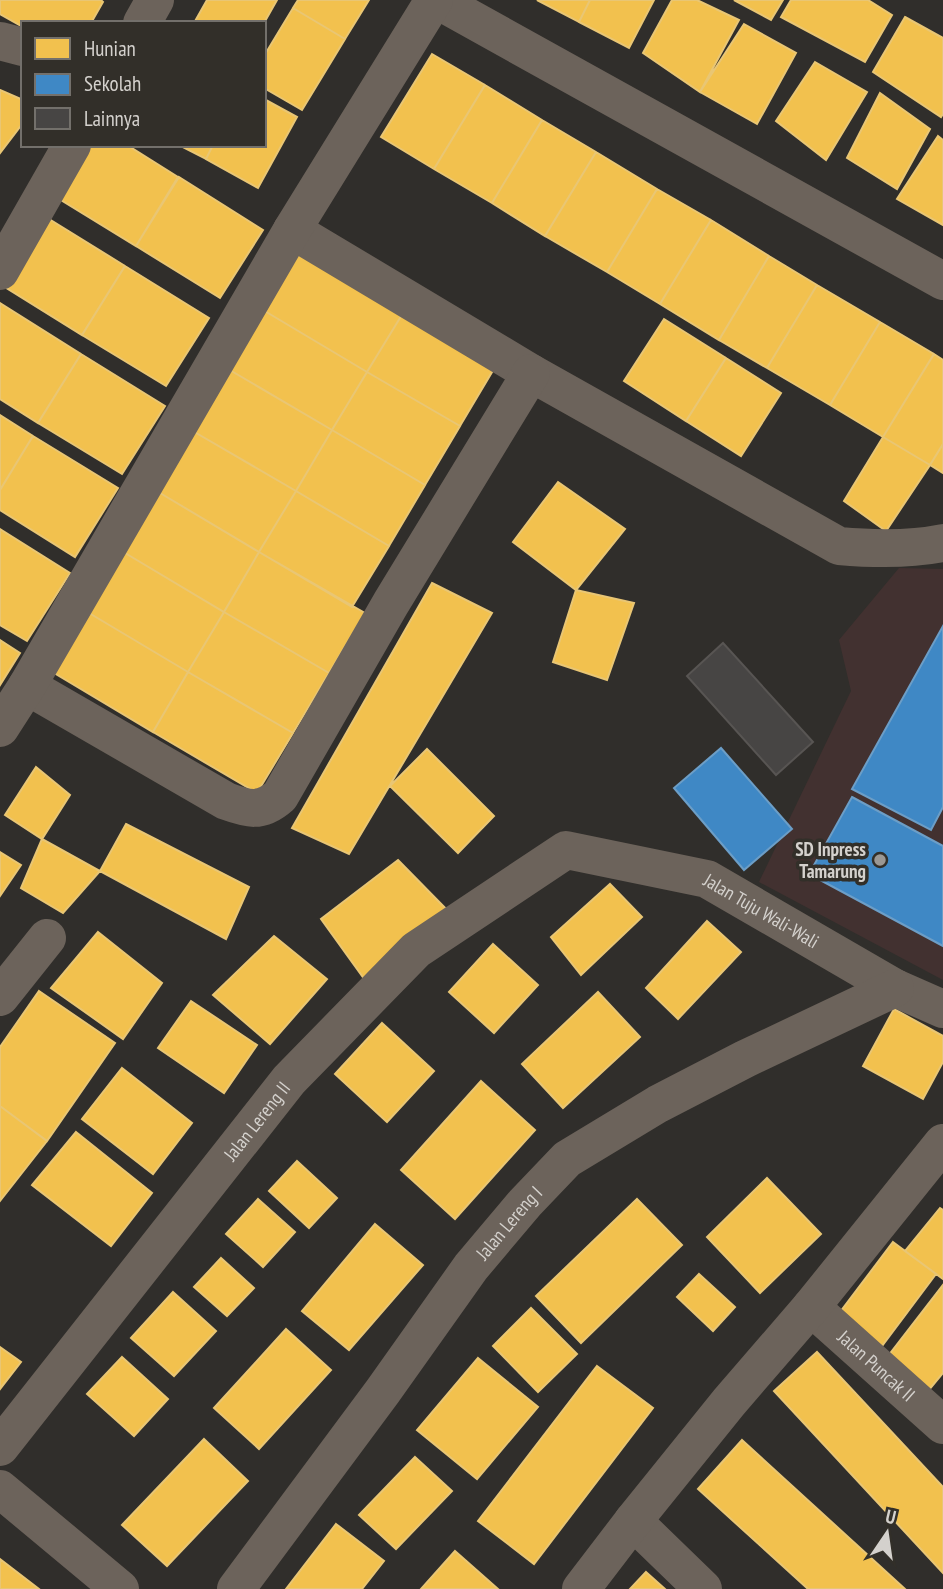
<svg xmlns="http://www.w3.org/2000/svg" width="943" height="1589" font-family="'PT Sans Narrow',sans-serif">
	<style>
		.education { fill: #423130 }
		.homes { fill: #f2c14e; stroke: #e9c674; stroke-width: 2 }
		.schools { fill: #3f88c5; stroke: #6c9ec7; stroke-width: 2 }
		.building { fill: #474544; stroke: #585553; stroke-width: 2 }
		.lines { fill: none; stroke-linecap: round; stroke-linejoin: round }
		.minor { stroke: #6c635b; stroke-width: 38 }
		.poi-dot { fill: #9b9894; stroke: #322f29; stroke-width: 2.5 }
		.labels { text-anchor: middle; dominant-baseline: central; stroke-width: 7; stroke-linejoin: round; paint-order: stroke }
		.poi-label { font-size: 19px; font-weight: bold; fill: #d4d1cd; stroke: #322f29; text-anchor: end }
		.street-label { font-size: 19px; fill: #d4d1cd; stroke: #322f29 }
	</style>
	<rect width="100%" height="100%" fill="#302e2b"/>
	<!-- education -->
	<path class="education" d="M 899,568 L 943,569 L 943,980 L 759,882 L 851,691 L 839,640 Z"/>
	<!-- homes -->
	<path class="homes" d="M 0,0 L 101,0 L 103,2 L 91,23 L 23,23 L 23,27 L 0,14 Z
		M 207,0 L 277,0 L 264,23 L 194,23 Z
		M 298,0 L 369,0 L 345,39 L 293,8 Z
		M 537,0 L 590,0 L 579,22 Z
		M 590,0 L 654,0 L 629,48 L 579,22 Z
		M 672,0 L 697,0 L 739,20 L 700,92 L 643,53 Z
		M 734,0 L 783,0 L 771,20 Z
		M 791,0 L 868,0 L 892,15 L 865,62 L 781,17 Z
		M 293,8 L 345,39 L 302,110 L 264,88 L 264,56 Z
		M 905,17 L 943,38 L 943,114 L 941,117 L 873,72 Z
		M 744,24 L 796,53 L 757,124 L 700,92 Z
		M 432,54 L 485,85 L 434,169 L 381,137 Z
		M 815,62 L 867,92 L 826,160 L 776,121 Z
		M 485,85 L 542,120 L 492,203 L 434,169 Z
		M 0,90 L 23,100 L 23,123 L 0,153 Z
		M 880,93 L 930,129 L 897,189 L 847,158 Z
		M 264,99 L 297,117 L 258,188 L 206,159 L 213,145 L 264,145 Z
		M 542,120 L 596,152 L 545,236 L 492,203 Z
		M 938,136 L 943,140 L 943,225 L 897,199 Z
		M 82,145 L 127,145 L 178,177 L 136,246 L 51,194 Z
		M 179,145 L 213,145 L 206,159 Z
		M 596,152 L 657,189 L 607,272 L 545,236 Z
		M 179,177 L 263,230 L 220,298 L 136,246 Z
		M 657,189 L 711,220 L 660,304 L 607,272 Z
		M 41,214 L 125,266 L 82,335 L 0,284 Z
		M 711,220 L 769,256 L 719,340 L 660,304 Z
		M 298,251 L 403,313 L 367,372 L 263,310 Z
		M 769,256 L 817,285 L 767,368 L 719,340 Z
		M 125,266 L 209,318 L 166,386 L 82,335 Z
		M 817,285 L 880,322 L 830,405 L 767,368 Z
		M 0,303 L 81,354 L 38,423 L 0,399 Z
		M 263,310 L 367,372 L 332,430 L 228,369 Z
		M 403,313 L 495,367 L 460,426 L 367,372 Z
		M 664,319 L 726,358 L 686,421 L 624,381 Z
		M 880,322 L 934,354 L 883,437 L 830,405 Z
		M 81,354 L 165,406 L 122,474 L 38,423 Z
		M 934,354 L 943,360 L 943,444 L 930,465 L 883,437 Z
		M 726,358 L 781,393 L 741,456 L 686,421 Z
		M 228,369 L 332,430 L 296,491 L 191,430 Z
		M 367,372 L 460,426 L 425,485 L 332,430 Z
		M 0,415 L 33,436 L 0,490 Z
		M 191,430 L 296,491 L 259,552 L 155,490 Z
		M 332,430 L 425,485 L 389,546 L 296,491 Z
		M 33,436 L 118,488 L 75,557 L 0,510 L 0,490 Z
		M 883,437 L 930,465 L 886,531 L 844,501 Z
		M 943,444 L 943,473 L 930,465 Z
		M 558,482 L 625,529 L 576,590 L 513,542 Z
		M 155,490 L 259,552 L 224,612 L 120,550 Z
		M 296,491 L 389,546 L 352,607 L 259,552 Z
		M 0,529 L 70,573 L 27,641 L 0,625 Z
		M 120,550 L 224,612 L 188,672 L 84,610 Z
		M 259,552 L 365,613 L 329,673 L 224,612 Z
		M 432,583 L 492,613 L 349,854 L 292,828 Z
		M 576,590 L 634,603 L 607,680 L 553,662 Z
		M 84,610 L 188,672 L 153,732 L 49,670 Z
		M 224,612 L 329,673 L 293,733 L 188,672 Z
		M 0,640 L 20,653 L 0,685 Z
		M 188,672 L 293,733 L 257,793 L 153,732 Z
		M 427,749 L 494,816 L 458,853 L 390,786 Z
		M 36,767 L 70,795 L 42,839 L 5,815 Z
		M 126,824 L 249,887 L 226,939 L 100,871 Z
		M 42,839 L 100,871 L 63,913 L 21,888 Z
		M 0,852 L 21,865 L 0,896 Z
		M 398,860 L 453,916 L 370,987 L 321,919 Z
		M 610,884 L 642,917 L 581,975 L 551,937 Z
		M 707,921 L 741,952 L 678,1019 L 646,988 Z
		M 98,932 L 162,983 L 123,1039 L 51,988 Z
		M 274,936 L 327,979 L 270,1044 L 213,995 Z
		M 493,944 L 538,985 L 494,1033 L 449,992 Z
		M 39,991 L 115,1043 L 47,1141 L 0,1106 L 0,1047 Z
		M 598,992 L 640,1037 L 563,1108 L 522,1064 Z
		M 191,1001 L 257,1045 L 224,1093 L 158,1048 Z
		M 894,1009 L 943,1036 L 943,1062 L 923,1099 L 863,1066 Z
		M 382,1023 L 434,1071 L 387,1122 L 335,1074 Z
		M 122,1068 L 192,1123 L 153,1174 L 82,1119 Z
		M 481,1081 L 535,1130 L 455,1219 L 401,1170 Z
		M 0,1106 L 47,1141 L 0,1201 Z
		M 76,1132 L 152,1193 L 111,1246 L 32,1185 Z
		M 297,1161 L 337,1198 L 309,1228 L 269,1191 Z
		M 767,1178 L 821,1234 L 760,1293 L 707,1237 Z
		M 258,1199 L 295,1232 L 263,1267 L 226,1234 Z
		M 637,1199 L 682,1245 L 581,1343 L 536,1296 Z
		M 940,1208 L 943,1210 L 943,1279 L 905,1251 Z
		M 375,1224 L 423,1265 L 349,1350 L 302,1311 Z
		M 893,1242 L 936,1274 L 879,1350 L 837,1316 Z
		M 221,1258 L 254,1288 L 227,1316 L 194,1287 Z
		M 699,1274 L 735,1307 L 713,1331 L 677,1297 Z
		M 943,1285 L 943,1373 L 928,1391 L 888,1356 Z
		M 173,1292 L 216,1331 L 174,1376 L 131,1338 Z
		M 531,1308 L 577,1354 L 538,1392 L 493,1346 Z
		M 286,1329 L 331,1370 L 259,1449 L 214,1408 Z
		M 0,1347 L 21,1362 L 0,1389 Z
		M 817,1352 L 943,1487 L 943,1573 L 774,1391 Z
		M 122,1357 L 168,1399 L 134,1436 L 87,1394 Z
		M 478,1358 L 538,1407 L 477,1479 L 417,1430 Z
		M 597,1366 L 653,1408 L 534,1564 L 478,1521 Z
		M 204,1439 L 248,1481 L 167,1566 L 122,1525 Z
		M 742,1440 L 905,1589 L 808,1589 L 698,1489 Z
		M 415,1457 L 452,1491 L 396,1549 L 359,1515 Z
		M 336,1524 L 384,1561 L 362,1589 L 286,1589 Z
		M 455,1551 L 498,1589 L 421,1589 Z
		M 0,1559 L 39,1589 L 0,1589 Z
		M 646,1572 L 665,1589 L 630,1589 Z"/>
	<!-- schools -->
	<path class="schools" d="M 943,626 L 943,807 L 931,830 L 852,789 Z
		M 721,748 L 792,829 L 744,870 L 674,788 Z
		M 852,797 L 943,846 L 943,946 L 809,874 Z"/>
	<!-- building -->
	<path class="building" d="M 723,643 L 813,742 L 776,775 L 687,676 Z"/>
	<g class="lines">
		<!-- minor -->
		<g class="minor">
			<path d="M 437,0 L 943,281"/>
			<path d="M 142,23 L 155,0"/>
			<path d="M 0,41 L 23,47"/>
			<path d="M 292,230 L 531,373 L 839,546 C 874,549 909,550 943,543"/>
			<path d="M 0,271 L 72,145"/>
			<path d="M 27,686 L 226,801 C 248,809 261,813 280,796 L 391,603 L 531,373"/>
			<path d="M 0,728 L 27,686 L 292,230 L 434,0"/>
			<path d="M 0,997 L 47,938"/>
			<path id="s1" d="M 811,1307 L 943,1425"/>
			<path id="s2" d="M 0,1447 L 289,1080 L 416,950 L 566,850 L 707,879 L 895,988 L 943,1009"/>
			<path d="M 0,1489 L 120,1589"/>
			<path d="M 633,1521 L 703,1589"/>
			<path id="s3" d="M 236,1589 L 383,1391 L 471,1267 L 525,1203 L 567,1159 L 658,1104 L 745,1059 L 895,988"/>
			<path d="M 581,1589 L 633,1521 L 729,1402 L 811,1307 L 943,1143"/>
		</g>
	</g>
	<!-- markers -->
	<circle class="poi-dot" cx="880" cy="860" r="7"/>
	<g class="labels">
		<!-- poi labels -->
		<g class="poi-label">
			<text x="866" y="849">SD Inpress<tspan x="866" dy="22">Tamarung</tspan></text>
		</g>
		<!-- street labels -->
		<g class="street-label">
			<text stroke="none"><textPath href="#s2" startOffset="1036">Jalan Tuju Wali-Wali</textPath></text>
			<text stroke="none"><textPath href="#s2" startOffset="415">Jalan Lereng II</textPath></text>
			<text stroke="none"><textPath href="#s3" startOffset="457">Jalan Lereng I</textPath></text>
			<text stroke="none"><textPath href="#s1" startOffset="88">Jalan Puncak II</textPath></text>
		</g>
	</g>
	<!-- legend -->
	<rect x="21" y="21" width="245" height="126" fill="#322f29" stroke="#73706b" stroke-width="2"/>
	<rect x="35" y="38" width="35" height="21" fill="#f2c14e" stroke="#73706b" stroke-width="2"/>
	<text x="84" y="56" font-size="21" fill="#d4d1cd">Hunian</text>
	<rect x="35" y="74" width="35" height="21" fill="#3f88c5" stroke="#73706b" stroke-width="2"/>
	<text x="84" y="91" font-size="21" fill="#d4d1cd">Sekolah</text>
	<rect x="35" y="108" width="35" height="21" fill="#474544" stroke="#73706b" stroke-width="2"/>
	<text x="84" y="126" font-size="21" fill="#d4d1cd">Lainnya</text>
	<!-- north arrow -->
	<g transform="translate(887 1533) rotate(13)" stroke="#322f29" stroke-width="5" paint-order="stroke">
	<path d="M0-5L12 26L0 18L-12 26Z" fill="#d4d1cd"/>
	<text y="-10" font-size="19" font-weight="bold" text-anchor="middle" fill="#d4d1cd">U</text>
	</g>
</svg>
